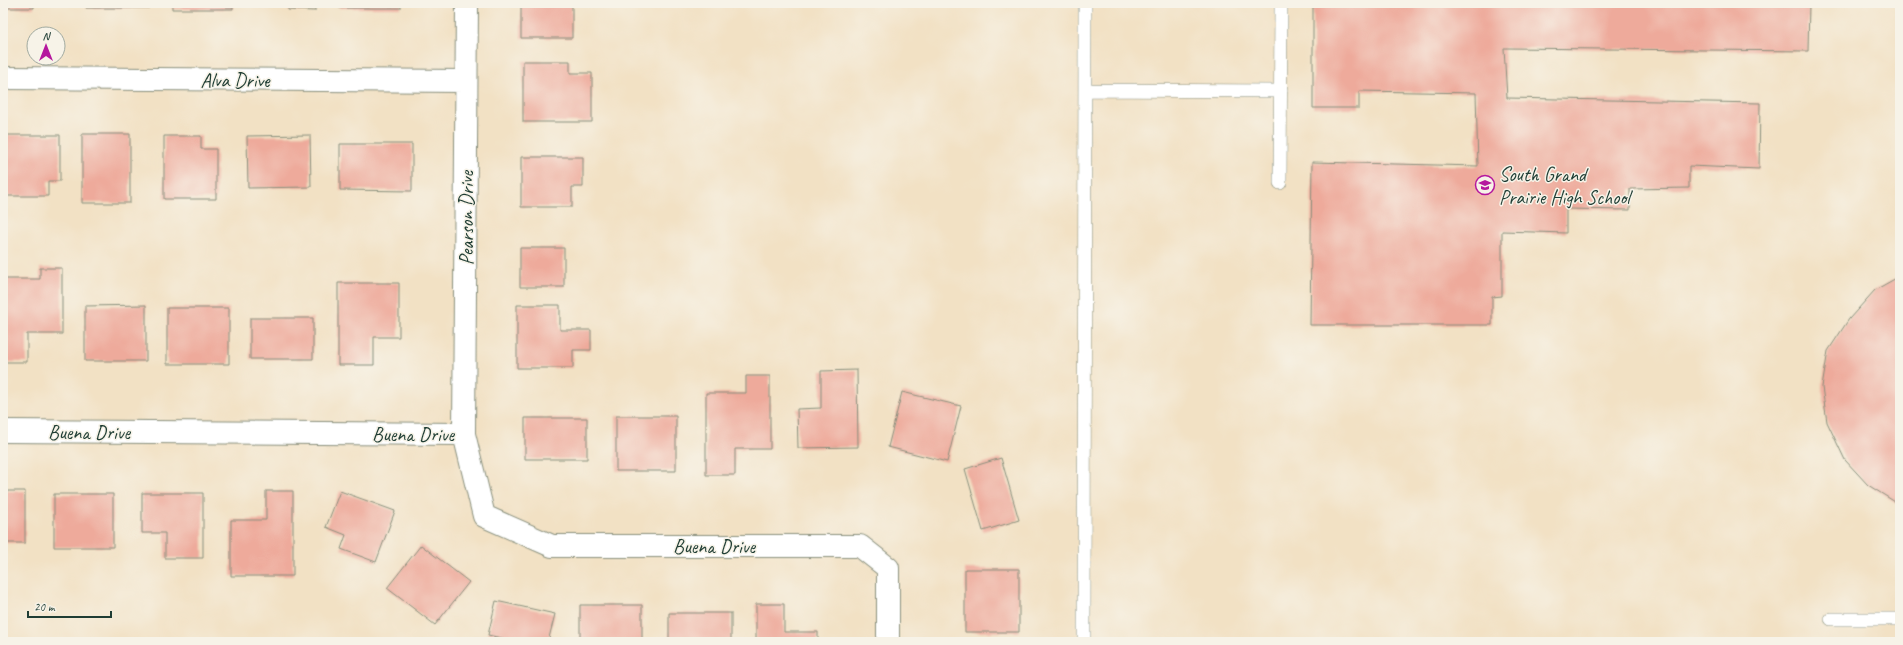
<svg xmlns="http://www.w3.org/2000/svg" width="1903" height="645" font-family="Caveat,sans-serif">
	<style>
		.building { fill: #eeaa9b }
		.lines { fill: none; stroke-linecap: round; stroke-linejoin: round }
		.lane-casing { stroke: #888f7c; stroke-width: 14 }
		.street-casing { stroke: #888f7c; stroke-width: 24 }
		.lane { stroke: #fff; stroke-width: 13 }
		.street { stroke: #fff; stroke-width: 22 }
		.labels { text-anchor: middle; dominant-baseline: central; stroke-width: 3; stroke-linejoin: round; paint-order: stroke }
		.street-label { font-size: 20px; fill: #1f3d34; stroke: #f7f3e8 }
		.poi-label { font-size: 20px; fill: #1f3d34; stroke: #f7f3e8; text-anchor: start }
	</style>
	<rect width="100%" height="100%" fill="#f7f3e8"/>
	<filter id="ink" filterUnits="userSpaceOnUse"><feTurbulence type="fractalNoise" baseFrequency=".025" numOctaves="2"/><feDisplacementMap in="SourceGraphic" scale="8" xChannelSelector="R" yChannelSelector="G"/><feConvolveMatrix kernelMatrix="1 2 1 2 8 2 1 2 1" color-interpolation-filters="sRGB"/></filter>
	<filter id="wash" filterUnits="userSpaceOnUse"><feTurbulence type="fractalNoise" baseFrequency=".012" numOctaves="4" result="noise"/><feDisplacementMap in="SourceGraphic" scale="16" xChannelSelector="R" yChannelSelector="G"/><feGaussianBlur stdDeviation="0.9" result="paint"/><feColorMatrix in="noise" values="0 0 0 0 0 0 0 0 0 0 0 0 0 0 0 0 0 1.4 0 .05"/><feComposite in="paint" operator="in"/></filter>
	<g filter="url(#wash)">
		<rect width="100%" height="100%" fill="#f2e1c4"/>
		<g id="blocks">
			<!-- building -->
			<path class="building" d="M 4,3 L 34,3 L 34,8 L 4,8 Z
				M 86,3 L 149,3 L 149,8 L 86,8 Z
				M 172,3 L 233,3 L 233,9 L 172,9 Z
				M 288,3 L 315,3 L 315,11 L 288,10 Z
				M 339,3 L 401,3 L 401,8 L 339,8 Z
				M 521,3 L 572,3 L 572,38 L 521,38 Z
				M 1313,3 L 1809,3 L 1808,51 L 1504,48 L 1507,98 L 1760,103 L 1759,169 L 1689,166 L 1689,188 L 1630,189 L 1630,210 L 1566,209 L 1566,233 L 1502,231 L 1502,296 L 1492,297 L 1492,325 L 1310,325 L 1312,162 L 1478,166 L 1476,93 L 1359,91 L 1359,108 L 1313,108 Z
				M 523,61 L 570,61 L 570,73 L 592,73 L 592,122 L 523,122 Z
				M 82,134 L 130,134 L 130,203 L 82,203 Z
				M 3,135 L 60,135 L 60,181 L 48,181 L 48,196 L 3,196 Z
				M 310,135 L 311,187 L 248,188 L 247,136 Z
				M 164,136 L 201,136 L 201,149 L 216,149 L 216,199 L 164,199 Z
				M 340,144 L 412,144 L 412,191 L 340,190 Z
				M 521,157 L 583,157 L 583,187 L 572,187 L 572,207 L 521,207 Z
				M 520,248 L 564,248 L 564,287 L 520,287 Z
				M 40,268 L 62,268 L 62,334 L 27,334 L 27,362 L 3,362 L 3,279 L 40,279 Z
				M 1900,276 L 1900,505 L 1868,485 L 1845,460 L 1827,422 L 1822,387 L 1828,351 L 1849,319 L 1875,290 Z
				M 338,283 L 399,283 L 399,337 L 374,337 L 374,365 L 338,365 Z
				M 146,305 L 146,361 L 85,361 L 85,306 Z
				M 517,305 L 560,305 L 560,330 L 591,330 L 591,350 L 573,350 L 573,368 L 517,368 Z
				M 167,308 L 229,308 L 229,364 L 167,364 Z
				M 250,318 L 313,318 L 313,359 L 250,359 Z
				M 857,370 L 858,447 L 798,448 L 797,409 L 821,408 L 821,371 Z
				M 746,376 L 770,376 L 770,449 L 735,449 L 735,475 L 706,475 L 706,393 L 746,393 Z
				M 902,392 L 961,406 L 947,462 L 888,447 Z
				M 616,416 L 676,416 L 676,471 L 616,471 Z
				M 525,418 L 587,418 L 587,459 L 525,459 Z
				M 1001,458 L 1019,520 L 983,531 L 965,469 Z
				M 3,491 L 25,491 L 25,543 L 3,543 Z
				M 266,491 L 293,491 L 293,576 L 231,576 L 231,520 L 266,520 Z
				M 340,491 L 395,511 L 376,562 L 341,549 L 346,535 L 326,527 Z
				M 142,493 L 203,493 L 203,558 L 165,558 L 165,533 L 142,533 Z
				M 54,494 L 113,494 L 113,547 L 54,547 Z
				M 421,545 L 469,582 L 435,625 L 387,588 Z
				M 965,569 L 1019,569 L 1019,632 L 965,632 Z
				M 496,601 L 555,614 L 548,642 L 510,642 L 510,640 L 488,635 Z
				M 756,604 L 784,604 L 784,632 L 818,632 L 818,642 L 756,642 Z
				M 580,605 L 642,605 L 642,642 L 580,642 Z
				M 669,613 L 731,613 L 731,642 L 669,642 Z"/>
		</g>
	</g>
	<g filter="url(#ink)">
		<use href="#blocks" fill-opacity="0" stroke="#888f7c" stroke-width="1"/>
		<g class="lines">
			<!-- lane casing -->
			<g class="lane-casing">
				<path id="lane" d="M 1085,90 L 1281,91
					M 1280,183 L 1281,3
					M 1831,619 L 1900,619
					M 1084,642 L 1085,3"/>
			</g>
			<!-- street casing -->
			<g class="street-casing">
				<path id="street" d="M 467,3 L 464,434 L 484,516 L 552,546 L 860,546 L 888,568 L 888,642
					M 3,78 L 466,81
					M 3,431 L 464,434"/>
			</g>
			<!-- lane -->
			<use href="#lane" class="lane"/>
			<!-- street -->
			<use href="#street" class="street"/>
		</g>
	</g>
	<!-- icons -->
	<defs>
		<g id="school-ring" transform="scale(1)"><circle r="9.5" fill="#f7f3e8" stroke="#b5179e" stroke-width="1.5"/><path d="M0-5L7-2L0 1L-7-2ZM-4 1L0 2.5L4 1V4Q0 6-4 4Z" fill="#b5179e"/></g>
	</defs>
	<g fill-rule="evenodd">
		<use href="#school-ring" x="1485" y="185"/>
	</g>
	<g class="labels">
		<!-- street labels -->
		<g class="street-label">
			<text x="235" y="80">Alva Drive</text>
			<text transform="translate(466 218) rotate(-90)">Pearson Drive</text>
			<text x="89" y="432">Buena Drive</text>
			<text x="413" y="434">Buena Drive</text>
			<text x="714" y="546">Buena Drive</text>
		</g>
		<!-- poi labels -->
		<g class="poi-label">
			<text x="1499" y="174">South Grand<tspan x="1499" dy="23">Prairie High School</tspan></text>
		</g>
	</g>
	<!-- margin -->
	<rect width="1903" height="645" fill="none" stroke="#f7f3e8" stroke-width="16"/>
	<!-- north arrow -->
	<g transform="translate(46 46)"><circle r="19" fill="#f7f3e8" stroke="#a1aaa0"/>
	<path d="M0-3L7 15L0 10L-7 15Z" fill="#b5179e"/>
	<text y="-6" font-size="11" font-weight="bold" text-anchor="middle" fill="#1f3d34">N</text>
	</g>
	<!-- scale -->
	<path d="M28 611v6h83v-6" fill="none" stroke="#1f3d34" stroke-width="2"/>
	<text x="34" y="611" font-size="12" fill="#1f3d34" stroke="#f7f3e8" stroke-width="3" paint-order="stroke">20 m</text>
</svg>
